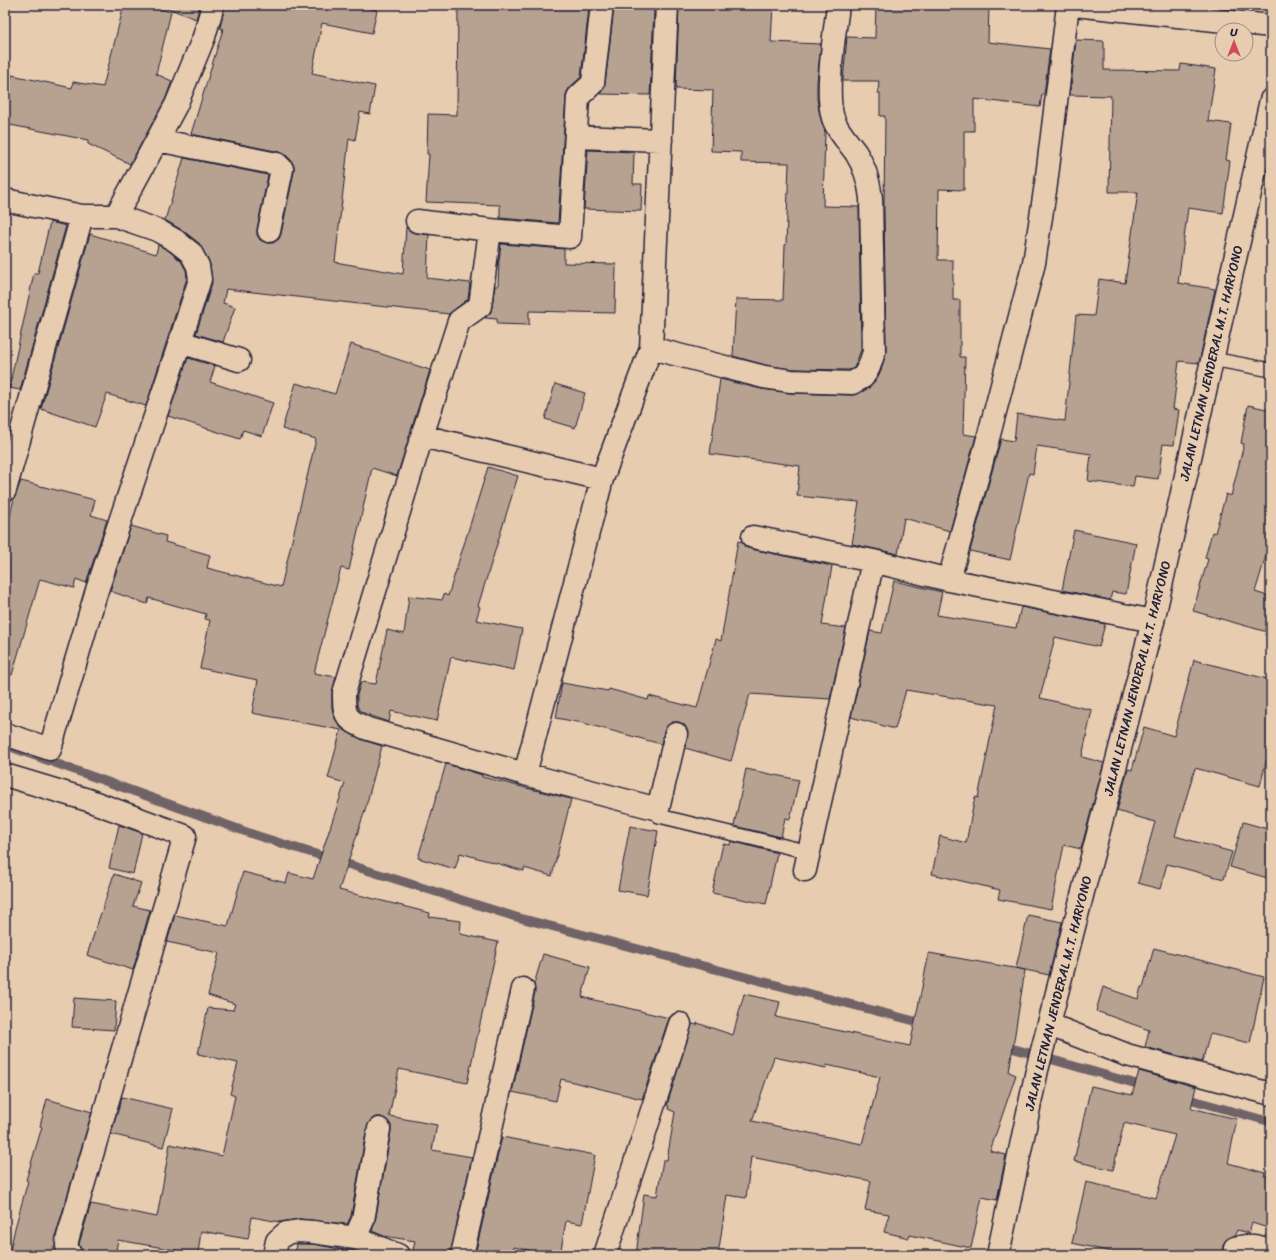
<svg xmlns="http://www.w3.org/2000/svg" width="1276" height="1260" font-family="Sriracha,sans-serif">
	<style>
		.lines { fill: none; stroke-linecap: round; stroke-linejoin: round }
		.stream { stroke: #6f6467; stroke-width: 9 }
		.building { fill: #b7a292; stroke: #22223b; fill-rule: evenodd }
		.lane-casing { stroke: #22223b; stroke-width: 16 }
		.street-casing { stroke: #22223b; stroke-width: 25 }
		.secondary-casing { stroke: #22223b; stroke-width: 25 }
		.lane { stroke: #e8ccaf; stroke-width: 13 }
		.street { stroke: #e8ccaf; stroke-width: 22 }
		.secondary { stroke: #e8ccaf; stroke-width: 22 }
		.labels { text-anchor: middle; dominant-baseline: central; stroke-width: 4; stroke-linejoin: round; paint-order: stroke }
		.street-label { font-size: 13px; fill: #22223b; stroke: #e8ccaf }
	</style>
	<rect width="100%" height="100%" fill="#e8ccaf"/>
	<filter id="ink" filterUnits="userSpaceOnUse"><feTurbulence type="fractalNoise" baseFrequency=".025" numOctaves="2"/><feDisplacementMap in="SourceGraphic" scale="8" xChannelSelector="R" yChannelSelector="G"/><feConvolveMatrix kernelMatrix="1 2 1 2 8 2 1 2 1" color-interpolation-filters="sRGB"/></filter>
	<g filter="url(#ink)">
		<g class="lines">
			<!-- stream -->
			<path class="stream" d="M 5,745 L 255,835 L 516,917 L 926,1024
				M 1001,1045 L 1147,1087
				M 1182,1097 L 1271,1122"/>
		</g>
		<!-- building -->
		<path class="building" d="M 124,5 L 144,5 L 171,12 L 156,74 L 172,81 L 165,100 L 130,164 L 88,144 L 88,140 L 5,124 L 5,108 L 12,75 L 72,88 L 73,82 L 103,87 Z
			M 166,5 L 200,5 L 196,19 L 165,7 Z
			M 225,5 L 353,5 L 377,10 L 372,33 L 322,23 L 312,73 L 375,86 L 370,114 L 360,112 L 355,140 L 349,138 L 335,262 L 403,274 L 406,227 L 410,231 L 415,233 L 429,235 L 427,278 L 470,283 L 468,299 L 449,314 L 226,289 L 223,303 L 235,307 L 223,342 L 196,334 L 212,283 L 210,264 L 199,243 L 182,230 L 165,220 L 184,158 L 268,175 L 257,229 L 257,235 L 260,240 L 267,243 L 273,243 L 279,239 L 281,234 L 294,172 L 294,166 L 291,160 L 286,155 L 280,152 L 191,134 L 223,29 L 220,28 Z
			M 458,5 L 556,5 L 589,8 L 581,77 L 569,88 L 566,96 L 558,223 L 500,218 L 500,205 L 426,202 L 429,154 L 427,154 L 428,114 L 457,115 Z
			M 679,5 L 773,5 L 771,42 L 821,44 L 817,82 L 817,99 L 820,116 L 825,132 L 823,206 L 859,207 L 861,350 L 854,368 L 849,370 L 792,369 L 766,365 L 733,356 L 736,299 L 783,300 L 785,245 L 786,245 L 789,163 L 741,162 L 741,152 L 711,151 L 713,90 L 676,89 Z
			M 876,5 L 989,5 L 988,42 L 1050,49 L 1044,94 L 1042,94 L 1040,107 L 974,99 L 974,131 L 964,131 L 964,190 L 939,189 L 938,260 L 953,260 L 953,300 L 960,300 L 960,357 L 965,357 L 963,434 L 976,436 L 950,531 L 904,518 L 898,554 L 852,544 L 859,502 L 797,496 L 800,466 L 710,454 L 720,379 L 761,389 L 789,393 L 852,395 L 858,394 L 869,388 L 874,383 L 881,371 L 886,352 L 884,208 L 885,116 L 880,116 L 880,93 L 878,93 L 879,81 L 843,81 L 847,37 L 875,38 Z
			M 614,8 L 654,10 L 650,95 L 600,94 L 605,84 Z
			M 1076,40 L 1104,41 L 1104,70 L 1180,71 L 1181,64 L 1216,69 L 1208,121 L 1231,124 L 1226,160 L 1230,161 L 1223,213 L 1188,208 L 1178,283 L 1215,289 L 1199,363 L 1179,361 L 1173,409 L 1179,410 L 1174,445 L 1163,444 L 1158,479 L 1135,476 L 1133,487 L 1088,481 L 1091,454 L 1037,446 L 1033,474 L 1029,473 L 1010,560 L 970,551 L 1001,439 L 1014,441 L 1017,414 L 1065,421 L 1076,315 L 1094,316 L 1099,279 L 1125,283 L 1138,192 L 1109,192 L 1111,96 L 1070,95 Z
			M 588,150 L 634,152 L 633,184 L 642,184 L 641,211 L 584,209 Z
			M 50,222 L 66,226 L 20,390 L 9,388 L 34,273 L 38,273 Z
			M 90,234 L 156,254 L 158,245 L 169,251 L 181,261 L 186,270 L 187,278 L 146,406 L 107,394 L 95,427 L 41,409 Z
			M 501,244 L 564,249 L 564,263 L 616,264 L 615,313 L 529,311 L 529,325 L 497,324 L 497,319 L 485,318 L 491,312 L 495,286 L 498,286 L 499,261 Z
			M 351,344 L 430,370 L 397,476 L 372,468 L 349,570 L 341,568 L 314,673 L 336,677 L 332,693 L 332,708 L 334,717 L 341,728 L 349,733 L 363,740 L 382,746 L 365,810 L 339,890 L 430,913 L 429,917 L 461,921 L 460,934 L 498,942 L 467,1083 L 399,1069 L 389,1116 L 437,1125 L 432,1150 L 472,1157 L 450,1255 L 412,1255 L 415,1241 L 384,1236 L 372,1231 L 375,1222 L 391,1131 L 391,1125 L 387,1120 L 381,1117 L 375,1117 L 370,1121 L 367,1127 L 351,1216 L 347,1224 L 300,1219 L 280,1222 L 252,1217 L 248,1239 L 201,1231 L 198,1254 L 118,1240 L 115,1255 L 83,1254 L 79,1244 L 91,1204 L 157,1217 L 170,1144 L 222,1156 L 235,1096 L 230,1094 L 238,1063 L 198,1054 L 208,1008 L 233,1010 L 235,1004 L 208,995 L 219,953 L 167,942 L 175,915 L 228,926 L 243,872 L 286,883 L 289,873 L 313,879 L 345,783 L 328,778 L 341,730 L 252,713 L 258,680 L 200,668 L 210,620 L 205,619 L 206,614 L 149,598 L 147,604 L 110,591 L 131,526 L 166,536 L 165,542 L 210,555 L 207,568 L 281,587 L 316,439 L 282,429 L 296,383 L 335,394 Z
			M 188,358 L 215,366 L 210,382 L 273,403 L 262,436 L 243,430 L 240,439 L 168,416 Z
			M 555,384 L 585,393 L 575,428 L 545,419 Z
			M 1248,405 L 1271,410 L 1271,539 L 1255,592 L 1271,597 L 1271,633 L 1193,611 L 1208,559 L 1205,558 L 1212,532 L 1215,533 L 1226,494 L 1231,496 L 1244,444 L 1241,443 Z
			M 488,467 L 518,476 L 478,606 L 480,607 L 476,620 L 522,629 L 514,670 L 451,657 L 437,721 L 391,711 L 389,722 L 366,714 L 359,710 L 357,705 L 357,695 L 361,682 L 376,684 L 387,630 L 404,634 L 409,596 L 442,600 L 444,594 L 448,596 Z
			M 21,481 L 95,500 L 91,515 L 107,520 L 86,583 L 76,579 L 74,588 L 40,579 L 12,675 L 5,674 L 5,539 L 14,498 Z
			M 1074,530 L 1136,543 L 1126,594 L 1112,592 L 1110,600 L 1062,590 Z
			M 738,541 L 742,542 L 745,547 L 751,549 L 832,566 L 822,625 L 846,628 L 830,699 L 750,694 L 731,761 L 685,748 L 688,731 L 684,725 L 679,722 L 672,722 L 667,726 L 664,731 L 661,744 L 583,723 L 556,718 L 562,683 L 608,691 L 609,689 L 648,700 L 649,696 L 697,708 L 716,639 L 721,641 Z
			M 894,581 L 942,592 L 937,615 L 1016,628 L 1021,607 L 1105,624 L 1099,647 L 1055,637 L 1040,698 L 1092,710 L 1082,757 L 1104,763 L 1081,849 L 1064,845 L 1051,909 L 998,899 L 1000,890 L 932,874 L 940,836 L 966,843 L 975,797 L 978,798 L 997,705 L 906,690 L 895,729 L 851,717 L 870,631 L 882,633 Z
			M 1194,660 L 1271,680 L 1271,759 L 1267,758 L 1260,786 L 1195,768 L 1175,836 L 1232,852 L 1224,879 L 1167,864 L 1160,889 L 1138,883 L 1155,822 L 1117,811 L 1128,769 L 1132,770 L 1144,727 L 1174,736 Z
			M 446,764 L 482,775 L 482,777 L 571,799 L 552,876 L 524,868 L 524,871 L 460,853 L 455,869 L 418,858 Z
			M 746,769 L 799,780 L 790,819 L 785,818 L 781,837 L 734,826 Z
			M 1243,822 L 1271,830 L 1271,879 L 1230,867 Z
			M 119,825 L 142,833 L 133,874 L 109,868 Z
			M 630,826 L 658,831 L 647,895 L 618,890 Z
			M 731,841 L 777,853 L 766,904 L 712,893 L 723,844 L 730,845 Z
			M 114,874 L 141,883 L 133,906 L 150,910 L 133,970 L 87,955 Z
			M 1028,915 L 1062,922 L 1049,975 L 1016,968 Z
			M 1154,948 L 1264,977 L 1250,1043 L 1210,1034 L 1202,1062 L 1145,1047 L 1149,1030 L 1096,1011 L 1103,987 L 1138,999 L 1141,987 L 1143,987 Z
			M 929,953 L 1025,970 L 1009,1072 L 1016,1075 L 990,1151 L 1006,1155 L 997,1200 L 982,1197 L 971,1248 L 910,1235 L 909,1238 L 884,1232 L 889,1214 L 865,1210 L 871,1181 L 751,1157 L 746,1198 L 727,1195 L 718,1255 L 636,1255 L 644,1194 L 657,1196 L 663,1160 L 667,1160 L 675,1112 L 668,1109 L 669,1106 L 667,1105 L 692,1024 L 697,1025 L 697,1023 L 733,1035 L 744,994 L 780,1002 L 776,1017 L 910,1046 ZM 774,1057 L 826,1068 L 827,1065 L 880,1077 L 862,1144 L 752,1121 Z
			M 543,954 L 590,967 L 582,997 L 669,1018 L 642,1099 L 561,1079 L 556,1101 L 512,1092 L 535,992 L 534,984 Z
			M 74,998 L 116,1001 L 114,1030 L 72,1027 Z
			M 1139,1071 L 1196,1087 L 1191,1108 L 1237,1119 L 1228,1163 L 1265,1173 L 1264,1176 L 1271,1177 L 1271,1229 L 1252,1223 L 1249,1233 L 1237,1230 L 1235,1235 L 1226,1240 L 1223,1246 L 1222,1255 L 1125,1255 L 1072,1243 L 1086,1182 L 1156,1198 L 1175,1135 L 1124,1123 L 1113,1170 L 1074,1161 L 1091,1086 L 1132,1095 Z
			M 122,1097 L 173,1109 L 163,1147 L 111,1134 Z
			M 47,1099 L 92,1112 L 56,1234 L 55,1248 L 53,1248 L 52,1255 L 9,1255 L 15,1228 L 28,1181 L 26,1180 L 42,1127 L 40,1126 Z
			M 502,1137 L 595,1155 L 582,1224 L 566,1221 L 560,1255 L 553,1255 L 514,1247 L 512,1255 L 475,1255 Z
			M 297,1244 L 312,1244 L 356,1252 L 355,1255 L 295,1255 Z"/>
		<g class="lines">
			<!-- lane casing -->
			<g class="lane-casing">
				<path id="lane" d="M 1212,359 L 1271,370
					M 658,809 L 659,816 L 809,852"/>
			</g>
			<!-- street casing -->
			<g class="street-casing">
				<path id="street" d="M 602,5 L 593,83 L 578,97 L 570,237 L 490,230 L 480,306 L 459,321 L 422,436 L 344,693 C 344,716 345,719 368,729 L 525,774 L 602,479 L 651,348 L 667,5
					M 1075,5 L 1271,26
					M 576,137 L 661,140
					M 157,140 L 277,164 L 282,169 L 269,231
					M 5,200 L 82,216
					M 417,221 L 490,230
					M 180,342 L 239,360
					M 651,348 L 764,377 L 791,381 L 852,383 L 863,377 L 869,367 L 874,352 L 871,198 C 869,181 865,167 856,153 C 849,143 840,134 835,123 C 823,100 835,32 838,5
					M 422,436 L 602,479
					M 5,490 L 82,216 L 116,216 L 176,105 L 204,37 L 213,5
					M 753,537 L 873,561 L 949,580 L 1153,621
					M 949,580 L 986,446 L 1034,263 L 1046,184 L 1068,5
					M 5,734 L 50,749 L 96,593 L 180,342 L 200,279 L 198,266 L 191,253 L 176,241 L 157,230 L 116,216
					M 525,774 L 658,809 L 676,734
					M 5,775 L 88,800 L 185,836 L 68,1237 C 66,1244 66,1249 71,1255
					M 805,870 L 873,561
					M 1050,1025 L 1127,1055 L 1271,1094
					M 355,1238 L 363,1220 L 379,1129
					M 274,1255 L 277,1241 L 286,1233 L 299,1231 L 313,1232 L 355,1238 L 398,1255
					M 462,1255 L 523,989
					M 605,1255 L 680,1024
					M 1234,1255 L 1235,1248 C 1250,1244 1257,1246 1271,1250"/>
			</g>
			<!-- secondary casing -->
			<g class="secondary-casing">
				<path id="secondary" d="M 998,1255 L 1037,1070 L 1153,621 L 1271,100"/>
			</g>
			<!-- lane -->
			<use href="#lane" class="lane"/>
			<!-- street -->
			<use href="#street" class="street"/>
			<!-- secondary -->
			<use href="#secondary" class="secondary"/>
		</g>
	</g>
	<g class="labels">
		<!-- street labels -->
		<g class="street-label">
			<text transform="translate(1211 363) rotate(-77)">JALAN LETNAN JENDERAL M.T. HARYONO</text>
			<text transform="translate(1137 678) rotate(-76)">JALAN LETNAN JENDERAL M.T. HARYONO</text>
			<text transform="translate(1058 993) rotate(-76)">JALAN LETNAN JENDERAL M.T. HARYONO</text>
		</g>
	</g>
	<!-- margin -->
	<rect width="1276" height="1260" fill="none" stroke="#e8ccaf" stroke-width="20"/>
	<rect x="10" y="10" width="1256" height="1240" fill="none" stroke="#22223b" stroke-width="1.5" filter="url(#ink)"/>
	<!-- north arrow -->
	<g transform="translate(1234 42)"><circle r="19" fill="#e8ccaf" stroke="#998881"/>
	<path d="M0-3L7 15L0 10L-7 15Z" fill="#d1495b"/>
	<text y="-6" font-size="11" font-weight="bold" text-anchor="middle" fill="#22223b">U</text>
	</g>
</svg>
